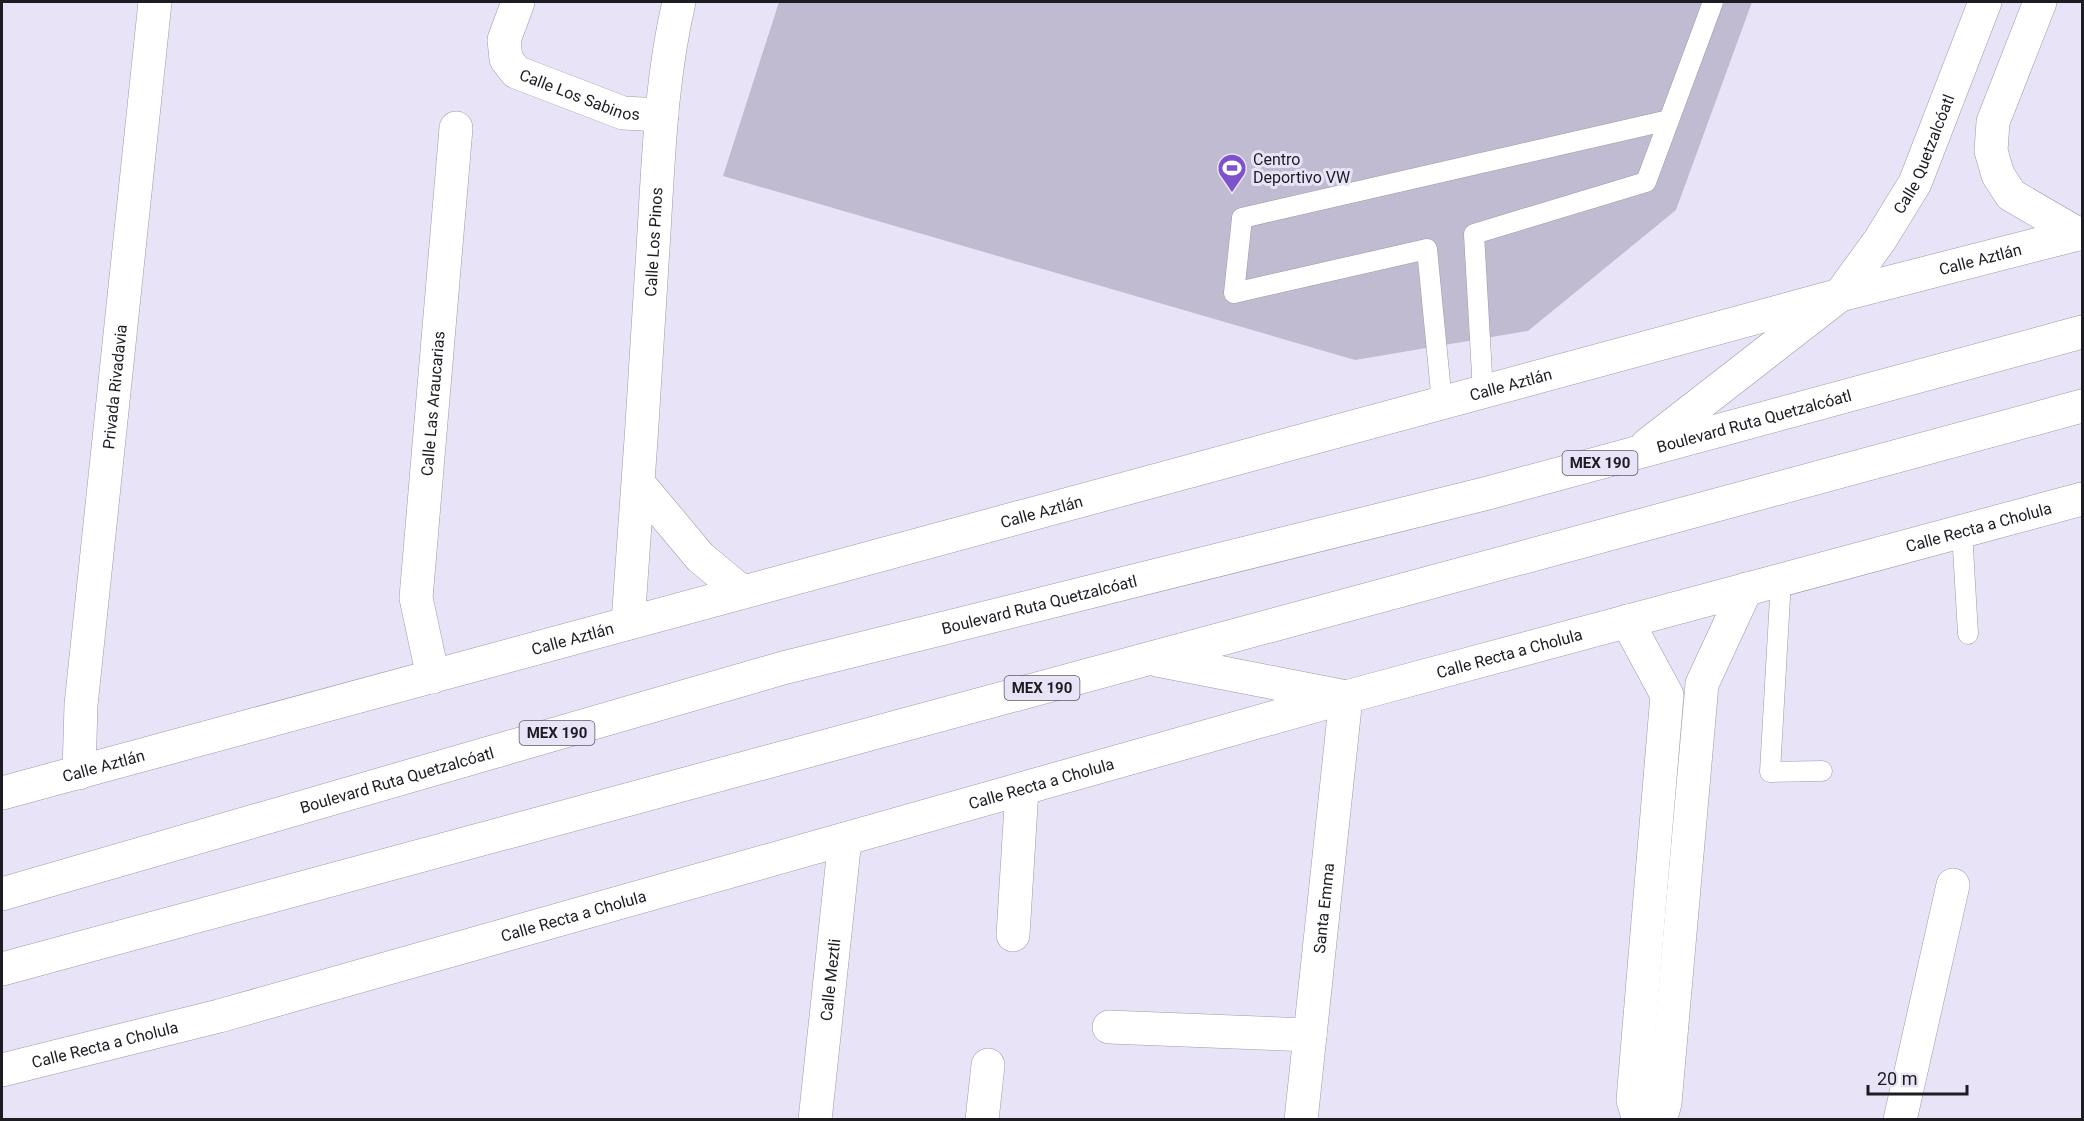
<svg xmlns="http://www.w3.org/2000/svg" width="2084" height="1121" font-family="Roboto,sans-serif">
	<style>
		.pitch { fill: #c0bbd0 }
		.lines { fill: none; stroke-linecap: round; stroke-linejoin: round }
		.service-casing { stroke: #9d99ab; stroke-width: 21 }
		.minor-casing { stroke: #9d99ab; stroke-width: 34 }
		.secondary-casing { stroke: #9d99ab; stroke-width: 34 }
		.primary-casing { stroke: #9d99ab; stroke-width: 34 }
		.service { stroke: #fff; stroke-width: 20 }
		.minor { stroke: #fff; stroke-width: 33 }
		.secondary { stroke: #fff; stroke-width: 33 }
		.primary { stroke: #fff; stroke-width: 33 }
		.labels { text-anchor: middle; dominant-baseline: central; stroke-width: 6; stroke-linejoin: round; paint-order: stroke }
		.shield { fill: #e8e3f7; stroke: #5b5863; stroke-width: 1.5 }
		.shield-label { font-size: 15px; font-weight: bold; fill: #1e1c23 }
		.street-label { font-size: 16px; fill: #1e1c23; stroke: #e8e3f7 }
		.poi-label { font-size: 16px; fill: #1e1c23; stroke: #e8e3f7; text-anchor: start }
	</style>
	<rect width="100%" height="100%" fill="#e8e3f7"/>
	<!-- pitch -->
	<path class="pitch" d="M 779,2 L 1752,2 L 1676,210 L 1528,331 L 1355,360 L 723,176 Z"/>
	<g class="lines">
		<!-- service casing -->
		<g class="service-casing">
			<path id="service" d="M 1483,392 L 1474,234 L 1646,182 L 1713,2
				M 1442,403 L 1427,249 L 1234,293 L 1242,218 L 1669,120
				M 1962,531 L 1968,634
				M 1781,580 L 1770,772 L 1822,771"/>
		</g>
		<!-- minor casing -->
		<g class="minor-casing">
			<g id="minor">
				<path id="s1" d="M 518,2 L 504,40 L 506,59 L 516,72 L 623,113 L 662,115"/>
				<path d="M 2040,2 L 1993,122 L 1991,151 L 1998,175 L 2011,195 L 2078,234"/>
				<path id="s2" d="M 1840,295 L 1880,240 L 1915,183 L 1985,2"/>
				<path d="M 639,484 L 700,557 L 742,592"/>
				<path d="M 1627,621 L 1667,695 L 1633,1100 L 1638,1117 L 1645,1120"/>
				<path id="s3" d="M 628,623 C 637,503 645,384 652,264 C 658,177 659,87 679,2"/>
				<path id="s4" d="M 433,677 L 416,598 L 456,128"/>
				<path id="s5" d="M 79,773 L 81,705 L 155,2"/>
				<path d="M 1013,935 L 1022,789"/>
				<path d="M 1109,1027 L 1310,1035"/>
				<path id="s6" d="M 815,1120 L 845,839"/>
				<path d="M 982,1120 L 988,1065"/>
				<path id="s7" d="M 1301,1120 L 1346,697"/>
				<path d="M 1656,1120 L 1661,1118 L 1665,1103 L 1702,684 L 1746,589"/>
				<path d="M 1900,1120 L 1953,885"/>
			</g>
		</g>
		<!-- secondary casing -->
		<g class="secondary-casing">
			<g id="secondary">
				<path id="s8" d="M 2,793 L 1840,295 L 2082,233"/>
				<path id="s9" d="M 2,1070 L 219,1016 L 1346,697 L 2082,499"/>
			</g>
		</g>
		<!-- primary casing -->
		<g class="primary-casing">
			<g id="primary">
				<path d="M 1647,445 L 1840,295"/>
				<path d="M 1157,660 L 1346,697"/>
				<path id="s10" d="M 2,894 L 783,668 L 1488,493 L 2082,332"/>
				<path d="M 2,969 L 2082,406"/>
			</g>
		</g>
		<!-- service -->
		<use href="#service" class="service"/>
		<!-- minor -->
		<use href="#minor" class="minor"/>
		<!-- secondary -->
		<use href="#secondary" class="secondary"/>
		<!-- primary -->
		<use href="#primary" class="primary"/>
	</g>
	<!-- icons -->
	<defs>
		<g id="stadium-pin" transform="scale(1.5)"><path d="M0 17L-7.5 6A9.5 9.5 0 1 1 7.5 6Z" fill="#7d53cc" stroke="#e8e3f7"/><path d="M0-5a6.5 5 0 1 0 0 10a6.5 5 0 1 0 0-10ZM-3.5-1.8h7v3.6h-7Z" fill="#fff"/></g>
	</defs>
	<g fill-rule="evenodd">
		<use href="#stadium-pin" x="1232" y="168"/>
	</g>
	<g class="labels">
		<!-- shield labels -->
		<g class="shield">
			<rect x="1562.5" y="451" width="75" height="24" rx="4.5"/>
			<rect x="1004.5" y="676" width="75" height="24" rx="4.5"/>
			<rect x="519.5" y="721" width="75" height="24" rx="4.5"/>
		</g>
		<g class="shield-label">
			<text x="1600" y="463">MEX 190</text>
			<text x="1042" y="688">MEX 190</text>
			<text x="557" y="733">MEX 190</text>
		</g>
		<!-- street labels -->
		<g class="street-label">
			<text stroke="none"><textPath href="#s1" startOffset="144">Calle Los Sabinos</textPath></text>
			<text stroke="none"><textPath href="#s2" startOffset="165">Calle Quetzalcóatl</textPath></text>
			<text stroke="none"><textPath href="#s3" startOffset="382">Calle Los Pinos</textPath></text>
			<text stroke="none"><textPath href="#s8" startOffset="2049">Calle Aztlán</textPath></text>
			<text stroke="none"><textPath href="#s8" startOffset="1563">Calle Aztlán</textPath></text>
			<text stroke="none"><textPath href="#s5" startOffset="388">Privada Rivadavia</textPath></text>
			<text stroke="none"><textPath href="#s4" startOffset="276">Calle Las Araucarias</textPath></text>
			<text stroke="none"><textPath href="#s10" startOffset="1815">Boulevard Ruta Quetzalcóatl</textPath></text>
			<text stroke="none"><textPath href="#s8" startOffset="1077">Calle Aztlán</textPath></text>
			<text stroke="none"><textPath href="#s9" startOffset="2050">Calle Recta a Cholula</textPath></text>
			<text stroke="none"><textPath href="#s10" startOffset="1077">Boulevard Ruta Quetzalcóatl</textPath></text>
			<text stroke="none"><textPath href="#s8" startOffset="591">Calle Aztlán</textPath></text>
			<text stroke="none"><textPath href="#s9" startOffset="1564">Calle Recta a Cholula</textPath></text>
			<text stroke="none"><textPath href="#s8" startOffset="105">Calle Aztlán</textPath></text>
			<text stroke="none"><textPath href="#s10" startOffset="411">Boulevard Ruta Quetzalcóatl</textPath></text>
			<text stroke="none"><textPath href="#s9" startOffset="1078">Calle Recta a Cholula</textPath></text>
			<text stroke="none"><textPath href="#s7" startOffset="213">Santa Emma</textPath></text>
			<text stroke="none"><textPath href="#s9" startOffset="592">Calle Recta a Cholula</textPath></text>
			<text stroke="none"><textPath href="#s6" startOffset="141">Calle Meztli</textPath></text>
			<text stroke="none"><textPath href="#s9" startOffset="106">Calle Recta a Cholula</textPath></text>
		</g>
		<!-- poi labels -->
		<g class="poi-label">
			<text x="1253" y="159">Centro<tspan x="1253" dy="18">Deportivo VW</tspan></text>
		</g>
	</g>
	<!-- border -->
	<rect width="2084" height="1121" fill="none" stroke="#1e1c23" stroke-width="6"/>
	<!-- scale -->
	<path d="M1868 1085v9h99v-9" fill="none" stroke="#1e1c23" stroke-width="3"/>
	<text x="1877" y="1085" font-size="18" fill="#1e1c23" stroke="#e8e3f7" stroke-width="4.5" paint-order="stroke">20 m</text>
</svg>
